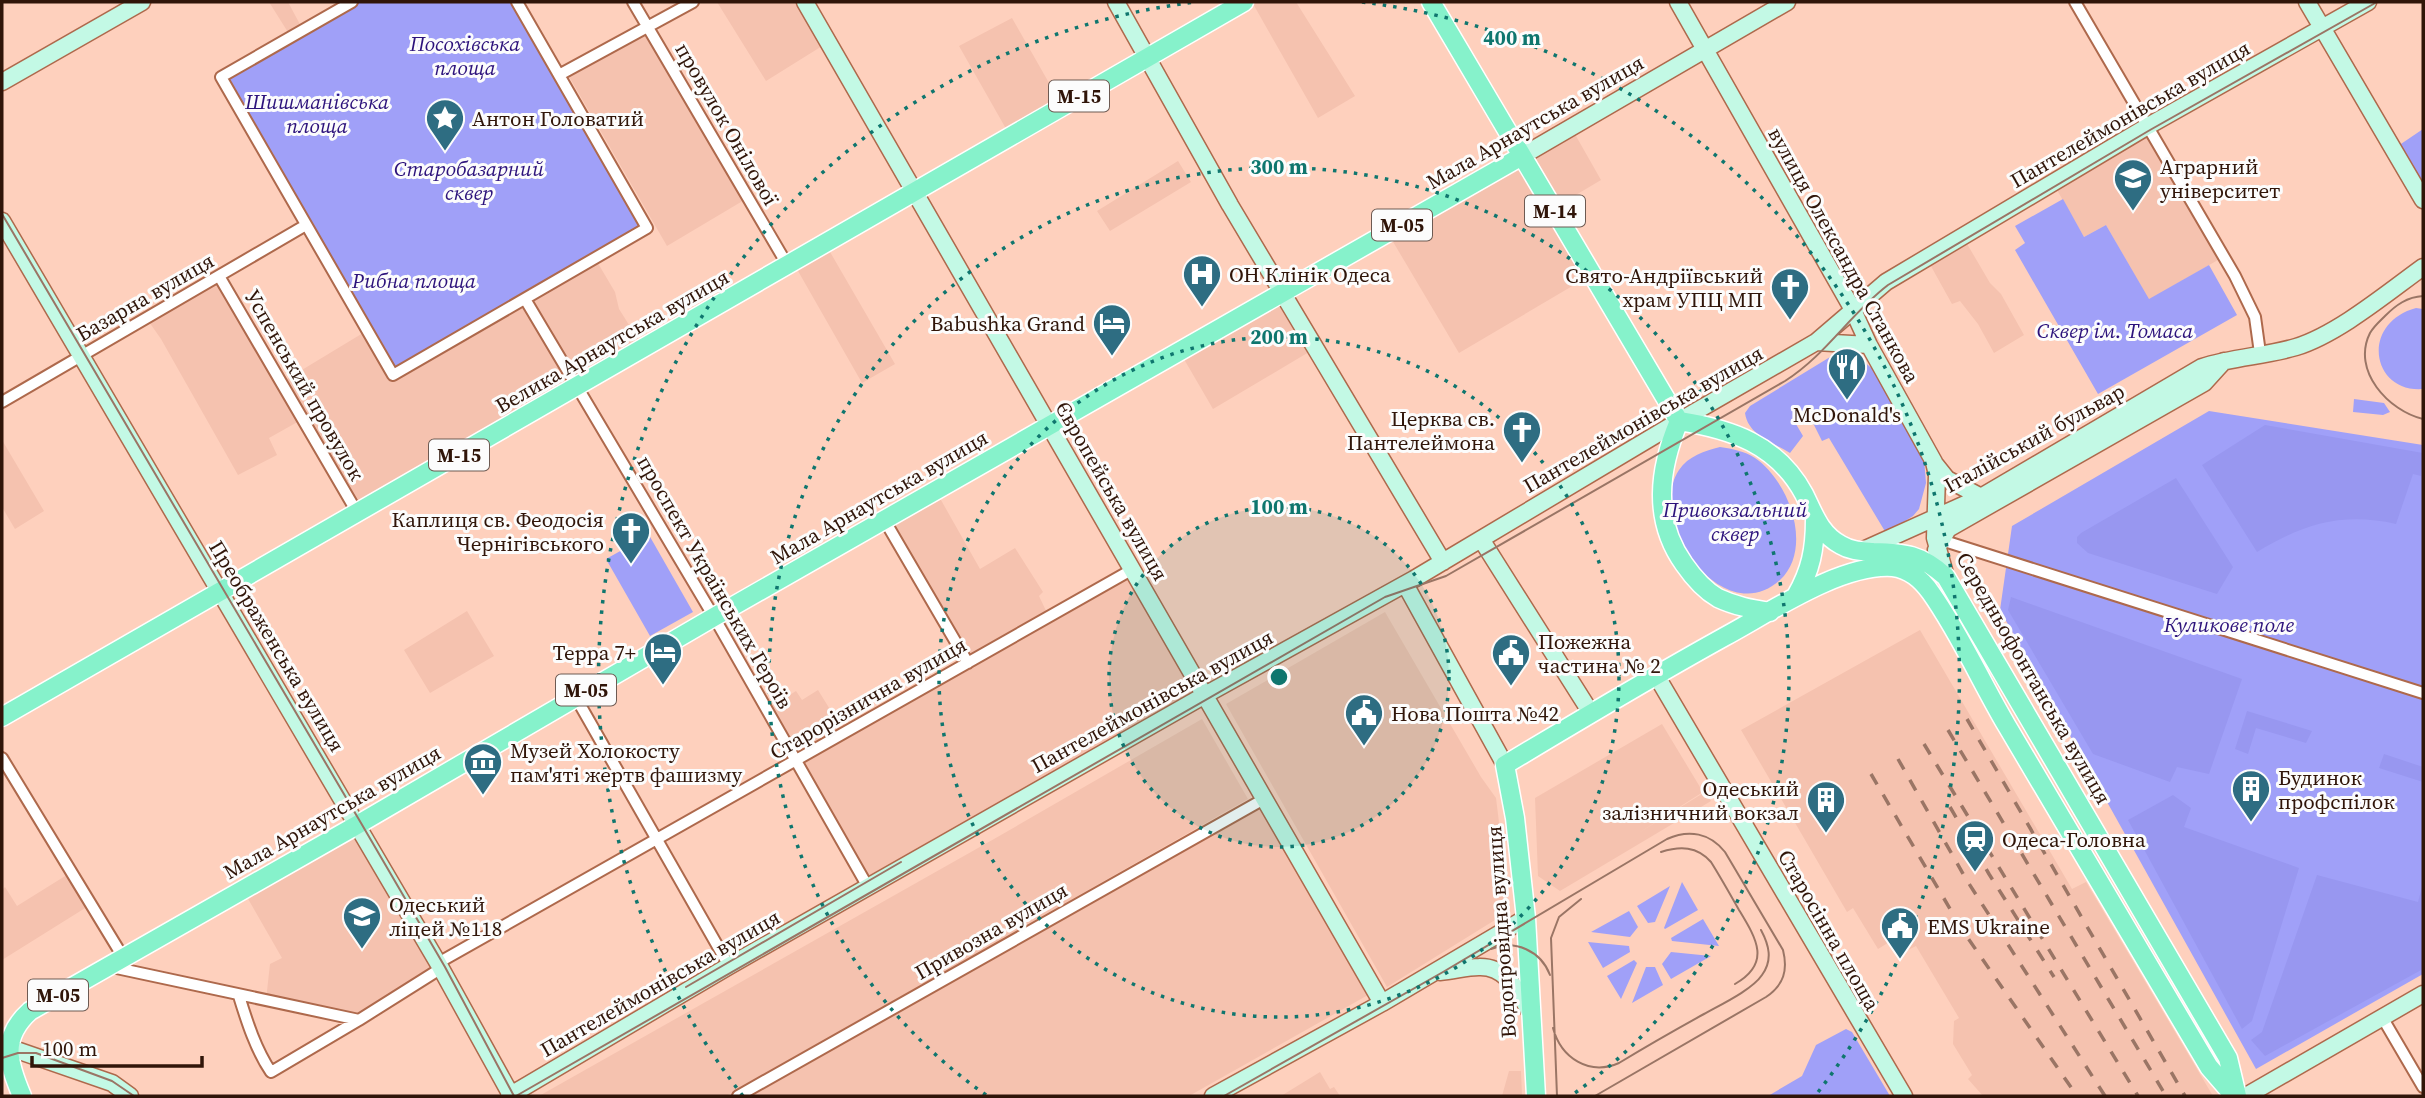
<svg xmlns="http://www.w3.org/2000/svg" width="2425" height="1098" font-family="'Source Serif 4',serif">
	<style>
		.built { fill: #f5c2af }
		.green { fill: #a0a0f8 }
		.forest { fill: #9897f0 }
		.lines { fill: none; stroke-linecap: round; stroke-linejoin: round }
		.street-casing { stroke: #ae694c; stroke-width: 14 }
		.secondary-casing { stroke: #ae694c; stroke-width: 19 }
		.primary-casing { stroke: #fff; stroke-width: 21 }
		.street { stroke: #fff; stroke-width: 10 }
		.secondary { stroke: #c3f9e5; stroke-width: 16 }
		.primary { stroke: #86f2cb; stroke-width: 18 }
		.tram { stroke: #9a7565; stroke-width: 2 }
		.rail { stroke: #9a7565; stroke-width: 3.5; stroke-dasharray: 12 12; stroke-linecap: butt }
		.ring { fill: none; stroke: #0f766e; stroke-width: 3.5; stroke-dasharray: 3.5 7 }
		.labels { text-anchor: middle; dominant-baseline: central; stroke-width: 6; stroke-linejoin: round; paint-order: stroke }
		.shield { fill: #fcfcfc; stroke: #6d5a52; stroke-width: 2 }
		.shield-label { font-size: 19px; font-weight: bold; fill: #301509 }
		.park-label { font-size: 21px; font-style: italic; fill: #2c127b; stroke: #fcfcfc }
		.street-label { font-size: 21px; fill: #301509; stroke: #fcfcfc }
		.poi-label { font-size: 21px; fill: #301509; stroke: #fcfcfc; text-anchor: start }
		.centre { fill: #0f766e; stroke: #fcfcfc; stroke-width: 3.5 }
		.ring-label { font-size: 21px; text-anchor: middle; font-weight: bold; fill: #0f766e; stroke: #fcfcfc; stroke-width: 6; stroke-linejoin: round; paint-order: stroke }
	</style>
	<rect width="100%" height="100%" fill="#fed0bd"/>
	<!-- built -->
	<path class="built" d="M 269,2 L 288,2 L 303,30 L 291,37 Z
		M 717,2 L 804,2 L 827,43 L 766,81 Z
		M 1252,2 L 1296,2 L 1355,96 L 1318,118 Z
		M 1012,18 L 1061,104 L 1009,134 L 959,46 Z
		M 653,26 L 751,196 L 667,246 L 567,73 Z
		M 2147,127 L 2223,257 L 2149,300 L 2106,225 L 2084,237 L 2053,183 Z
		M 1572,129 L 1601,180 L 1554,208 L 1524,156 Z
		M 1522,159 L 1591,275 L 1459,353 L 1389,235 Z
		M 1178,161 L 1191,182 L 1110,231 L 1097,211 Z
		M 1963,237 L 1990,283 L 2001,294 L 2024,335 L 1994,353 L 1978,324 L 1960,301 L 1952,304 L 1927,259 Z
		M 826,245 L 895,364 L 862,383 L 794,264 Z
		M 596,260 L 615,292 L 619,309 L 643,347 L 358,513 L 282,382 L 363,333 Z
		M 217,278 L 301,420 L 269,438 L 277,455 L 238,475 L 161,339 L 147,319 Z
		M 1281,296 L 1314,349 L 1213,409 L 1181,354 Z
		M 2,440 L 44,511 L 15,529 L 2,507 Z
		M 937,493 L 980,569 L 1015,548 L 1043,592 L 1039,596 L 1048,615 L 969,661 L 888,522 Z
		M 1133,569 L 1204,694 L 870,884 L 798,762 Z
		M 467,611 L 494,656 L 430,693 L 404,650 Z
		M 1385,612 L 1481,777 L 1496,798 L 1509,904 L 1503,915 L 1387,987 L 1226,704 Z
		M 1920,630 L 2072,889 L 2086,882 L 2213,1096 L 1983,1096 L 1968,1079 L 1972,1075 L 1953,1044 L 1954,1021 L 1959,1018 L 1916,946 L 1908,950 L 1899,936 L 1878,949 L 1853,908 L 1847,912 L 1741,730 Z
		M 818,690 L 844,732 L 797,759 L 769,708 L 796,691 L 802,700 Z
		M 1202,719 L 1248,799 L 726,1096 L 539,1096 L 994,839 Z
		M 1662,724 L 1703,792 L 1637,834 L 1705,792 L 1711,801 L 1560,891 L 1538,876 L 1535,798 Z
		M 1260,809 L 1368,995 L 1189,1096 L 743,1096 L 855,1032 Z
		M 357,826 L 439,970 L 360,1019 L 266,1000 L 270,964 L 282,958 L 243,890 Z
		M 70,873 L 90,905 L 2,960 L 2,890 L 5,887 L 17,906 Z
		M 1509,1071 L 1521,1071 L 1522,1096 L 1502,1096 Z
		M 1320,1072 L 1330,1089 L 1334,1087 L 1340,1096 L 1281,1096 Z"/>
	<!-- green -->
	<path class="green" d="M 352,2 L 517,2 L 647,228 L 393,375 L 221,77 Z
		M 2423,129 L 2423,193 L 2395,148 Z
		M 2063,199 L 2084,237 L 2106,225 L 2149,299 L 2209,265 L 2237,315 L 2098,394 L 2015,250 L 2025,243 L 2015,226 Z
		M 2416,308 L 2423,309 L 2423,389 C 2371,393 2360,323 2416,308 Z
		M 1847,353 L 1858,357 L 1874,370 L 1924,459 L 1926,483 L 1919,509 L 1913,516 L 1886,533 L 1829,438 L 1822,441 L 1810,417 L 1796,424 L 1803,436 L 1790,453 C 1772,442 1748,435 1745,413 L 1750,406 L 1835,354 Z
		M 2354,399 L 2384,403 L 2390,412 L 2383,415 L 2353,412 Z
		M 2209,411 L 2423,445 L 2423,974 L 2256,1069 L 2000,610 L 2012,526 Z
		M 1720,447 C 1733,449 1744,451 1755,458 C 1789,481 1814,548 1780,580 C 1723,632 1645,521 1679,470 C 1688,456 1705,451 1720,447 Z
		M 649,535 L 693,612 L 650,636 L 606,559 Z
		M 1682,882 L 1698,910 L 1665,929 L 1664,928 Z
		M 1670,886 L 1655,922 L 1648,923 L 1637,906 Z
		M 1629,911 L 1638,927 L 1630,937 L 1591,932 Z
		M 1703,919 L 1719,946 L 1672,941 L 1671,938 Z
		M 1588,942 L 1629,946 L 1630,952 L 1603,968 Z
		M 1671,952 L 1711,956 L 1671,979 L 1662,964 Z
		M 1634,960 L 1637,963 L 1621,999 L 1607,976 Z
		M 1646,967 L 1655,967 L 1663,985 L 1632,1003 Z
		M 1846,1029 L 1852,1032 L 1890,1096 L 1768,1096 L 1802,1076 L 1816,1045 Z"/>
	<!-- forest -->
	<path class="forest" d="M 2265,425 L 2423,453 L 2421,476 L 2413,474 L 2396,524 C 2342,512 2303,524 2257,552 L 2202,465 Z
		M 2176,478 L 2233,567 L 2217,594 L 2088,553 L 2077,543 L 2077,537 L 2081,533 Z
		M 2011,597 L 2242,679 L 2209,774 L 2177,767 L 2170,782 L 2093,754 L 2008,610 Z
		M 2247,711 L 2312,731 L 2306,743 L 2256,728 L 2248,754 L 2235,749 Z
		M 2384,754 L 2423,767 L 2423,782 L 2379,768 Z
		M 2173,795 L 2191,808 L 2184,827 L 2299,868 L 2252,1021 L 2242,1029 L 2128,820 Z
		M 2317,875 L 2418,902 L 2423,883 L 2423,969 L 2265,1056 L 2251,1040 L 2262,1032 Z"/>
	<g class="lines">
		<!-- street casing -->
		<g class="street-casing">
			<path id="street" d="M 352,2 L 221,77 L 393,375 L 647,228 L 517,2
				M 633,2 L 788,266
				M 2075,2 L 2235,276 L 2255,317 L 2260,353
				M 559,75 L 693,2
				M 219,276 L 358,514
				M 525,299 L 714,617 L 868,887
				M 2,402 L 306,225
				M 885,521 L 968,663
				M 1935,538 L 2423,693
				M 575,696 L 729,966
				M 2,758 L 123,957
				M 107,966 L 359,1020 L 440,969 L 438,963 L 1133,569
				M 239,996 C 247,1022 256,1050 271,1072 L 359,1020
				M 2382,1017 L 2423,1087
				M 738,1096 L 1264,799"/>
		</g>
		<!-- secondary casing -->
		<g class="secondary-casing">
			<path id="secondary" d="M 805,2 L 1382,1003
				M 1116,2 L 1230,205 L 1443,562
				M 1678,2 L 1852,308 L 1869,345 L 1934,462 L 1937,475 L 1935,538 L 1946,577
				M 2307,2 L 2423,200
				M 2,82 L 142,2
				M 1522,156 L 1787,2
				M 2,221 L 438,963 L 511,1095
				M 1816,342 L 1869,345
				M 1935,464 L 1947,479 L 1985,499
				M 1481,539 L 1591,713
				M 1936,550 L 1948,529 L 2204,383 L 2224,361
				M 1861,551 L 1981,497 L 2202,367 C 2233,357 2266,356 2296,347 C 2338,334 2387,293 2423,267
				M 1405,584 L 1505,765
				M 1656,675 L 1904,1096
				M 1440,972 C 1454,971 1466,967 1479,967 C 1507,966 1518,992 1530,1012
				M 2,1045 L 112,1083 L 130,1096
				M 509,1096 L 729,966 L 1205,695 L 1414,579 L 1679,421 L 1816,342 L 1886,282 L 2148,126 L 2368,2
				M 1213,1096 L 1382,1003 L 1526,918
				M 2246,1096 L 2423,994"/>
		</g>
		<!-- primary casing -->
		<g class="primary-casing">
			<path id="primary" d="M 1431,2 L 1679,421
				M 1679,421 C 1731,429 1777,444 1804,494 C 1814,514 1820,534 1841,545 C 1851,551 1861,551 1873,552 C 1905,553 1921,554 1946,577 L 2228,1058 L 2237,1096
				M 1679,421 C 1659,469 1652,519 1684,564 C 1693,577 1704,590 1718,598 C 1735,606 1752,609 1770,612
				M 1796,596 C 1811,570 1815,549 1815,519
				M 2,717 L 1244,2
				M 22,1096 C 8,1063 0,1038 30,1011 L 357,825 L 714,617 L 1522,156
				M 1536,1096 L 1526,918 L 1515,818 L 1505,765 C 1578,721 1650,678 1724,637 C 1769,613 1841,563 1893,567 C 1909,569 1922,580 1931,593 C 1960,634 1981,682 2007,726 C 2075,839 2142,953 2209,1067 L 2234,1096"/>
		</g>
		<!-- street -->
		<use href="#street" class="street"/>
		<!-- secondary -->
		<use href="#secondary" class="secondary"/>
		<!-- primary -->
		<use href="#primary" class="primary"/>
		<!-- tram -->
		<path class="tram" d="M 2,214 L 361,823 L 445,967 L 514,1096
			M 2423,296 C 2407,297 2396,305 2385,316 C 2380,321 2374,326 2370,333 C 2351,371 2389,411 2423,419
			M 1661,852 C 1680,846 1697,846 1711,862 C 1721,878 1730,894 1739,910 C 1756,938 1772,963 1735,984
			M 1491,949 C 1515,939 1541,951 1550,975
			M 686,987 L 901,862
			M 1553,1028 C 1561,1058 1589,1076 1619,1063 C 1647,1046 1675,1030 1704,1014 C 1720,1005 1752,990 1762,975 C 1773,960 1769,945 1761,930
			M 2,1058 L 18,1053 L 36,1053 L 112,1081 L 134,1096
			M 516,1096 L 1385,597 L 1446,576 L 1785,381 C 1826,355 1850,314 1888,285 L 2150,130 L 2377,2
			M 1224,1096 L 1443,972 L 1667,839 C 1689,829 1710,833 1725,852 L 1783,950 C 1788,970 1784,985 1766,997 L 1595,1096
			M 1557,1096 L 1551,938 L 1559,917 L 1581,899"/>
		<!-- rail -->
		<path class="rail" d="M 1967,719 L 2185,1096
			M 1948,730 L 2166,1096
			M 1924,744 L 2138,1096
			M 1898,759 L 1966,879 L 2105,1096
			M 1871,774 L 1963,931 L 2077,1096
			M 1950,807 L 1989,874 L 2054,977"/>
	</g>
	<!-- distance rings -->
	<circle cx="1279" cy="677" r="170" fill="#0f766e" fill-opacity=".12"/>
	<g class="ring">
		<circle cx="1279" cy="677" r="170"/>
		<circle cx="1279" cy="677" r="340"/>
		<path d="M986 1095A510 510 0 1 1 1572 1095"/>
		<path d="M743 1096A680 680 0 0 1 1196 2M1362 2A680 680 0 0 1 1815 1096"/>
	</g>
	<!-- icons -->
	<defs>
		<g id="sight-pin" transform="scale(2.0125)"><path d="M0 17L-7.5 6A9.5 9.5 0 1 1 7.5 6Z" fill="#2e6d82" stroke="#fcfcfc"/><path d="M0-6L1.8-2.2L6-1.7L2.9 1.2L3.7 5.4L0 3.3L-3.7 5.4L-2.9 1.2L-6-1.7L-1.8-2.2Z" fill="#fff"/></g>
		<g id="university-pin" transform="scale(2.0125)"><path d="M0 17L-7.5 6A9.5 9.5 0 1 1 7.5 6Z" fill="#2e6d82" stroke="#fcfcfc"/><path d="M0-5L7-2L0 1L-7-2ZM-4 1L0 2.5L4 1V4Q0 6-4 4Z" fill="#fff"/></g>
		<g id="hospital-pin" transform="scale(2.0125)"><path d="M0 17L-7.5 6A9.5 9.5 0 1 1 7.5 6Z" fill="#2e6d82" stroke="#fcfcfc"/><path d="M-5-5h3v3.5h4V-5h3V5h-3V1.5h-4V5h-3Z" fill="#fff"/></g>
		<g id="church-pin" transform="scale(2.0125)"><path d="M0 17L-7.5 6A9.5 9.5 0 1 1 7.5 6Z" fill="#2e6d82" stroke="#fcfcfc"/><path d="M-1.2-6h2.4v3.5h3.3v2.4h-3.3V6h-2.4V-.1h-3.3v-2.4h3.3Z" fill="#fff"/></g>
		<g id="hotel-pin" transform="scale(2.0125)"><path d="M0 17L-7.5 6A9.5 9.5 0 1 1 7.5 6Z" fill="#2e6d82" stroke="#fcfcfc"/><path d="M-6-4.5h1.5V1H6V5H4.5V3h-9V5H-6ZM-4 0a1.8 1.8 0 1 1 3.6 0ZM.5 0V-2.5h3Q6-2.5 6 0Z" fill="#fff"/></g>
		<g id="restaurant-pin" transform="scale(2.0125)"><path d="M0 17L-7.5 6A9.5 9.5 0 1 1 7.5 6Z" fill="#2e6d82" stroke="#fcfcfc"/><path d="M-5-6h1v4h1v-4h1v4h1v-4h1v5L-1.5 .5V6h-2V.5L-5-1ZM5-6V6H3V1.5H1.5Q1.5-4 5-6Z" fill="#fff"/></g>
		<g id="civic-pin" transform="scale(2.0125)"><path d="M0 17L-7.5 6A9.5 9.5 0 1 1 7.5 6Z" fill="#2e6d82" stroke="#fcfcfc"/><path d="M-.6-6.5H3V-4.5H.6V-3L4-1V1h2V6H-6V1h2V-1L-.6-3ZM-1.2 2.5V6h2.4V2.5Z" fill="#fff"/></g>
		<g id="museum-pin" transform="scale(2.0125)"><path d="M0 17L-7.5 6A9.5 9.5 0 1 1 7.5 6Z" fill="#2e6d82" stroke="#fcfcfc"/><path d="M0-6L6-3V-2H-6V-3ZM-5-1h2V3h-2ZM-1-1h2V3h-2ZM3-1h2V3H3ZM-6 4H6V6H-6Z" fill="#fff"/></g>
		<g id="building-pin" transform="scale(2.0125)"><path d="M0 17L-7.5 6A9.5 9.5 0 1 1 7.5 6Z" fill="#2e6d82" stroke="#fcfcfc"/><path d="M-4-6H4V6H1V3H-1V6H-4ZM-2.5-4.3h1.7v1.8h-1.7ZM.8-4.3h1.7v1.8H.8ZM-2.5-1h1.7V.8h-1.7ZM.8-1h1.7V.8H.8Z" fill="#fff"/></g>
		<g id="station-pin" transform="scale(2.0125)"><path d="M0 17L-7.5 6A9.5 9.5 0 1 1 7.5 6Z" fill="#2e6d82" stroke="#fcfcfc"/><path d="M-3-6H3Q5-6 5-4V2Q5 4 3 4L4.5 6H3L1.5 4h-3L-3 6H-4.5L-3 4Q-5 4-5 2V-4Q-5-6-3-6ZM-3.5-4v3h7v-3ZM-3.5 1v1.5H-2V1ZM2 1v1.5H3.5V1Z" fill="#fff"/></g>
		<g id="school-pin" transform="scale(2.0125)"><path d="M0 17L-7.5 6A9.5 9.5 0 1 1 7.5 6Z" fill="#2e6d82" stroke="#fcfcfc"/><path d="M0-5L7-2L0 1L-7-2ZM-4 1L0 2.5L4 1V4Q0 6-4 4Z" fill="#fff"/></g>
	</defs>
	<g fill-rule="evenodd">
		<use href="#sight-pin" x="445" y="118"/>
		<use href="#university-pin" x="2133" y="178"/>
		<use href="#hospital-pin" x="1202" y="274"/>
		<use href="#church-pin" x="1790" y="287"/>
		<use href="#hotel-pin" x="1112" y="323"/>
		<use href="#restaurant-pin" x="1847" y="367"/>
		<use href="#church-pin" x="1522" y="430"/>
		<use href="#church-pin" x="631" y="531"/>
		<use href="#hotel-pin" x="663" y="652"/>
		<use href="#civic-pin" x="1511" y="653"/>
		<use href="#civic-pin" x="1364" y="713"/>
		<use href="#museum-pin" x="483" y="762"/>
		<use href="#building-pin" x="2251" y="789"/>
		<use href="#building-pin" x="1826" y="800"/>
		<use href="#station-pin" x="1975" y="839"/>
		<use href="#school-pin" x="362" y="916"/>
		<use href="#civic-pin" x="1900" y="926"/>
	</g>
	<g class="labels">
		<!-- shield labels -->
		<g class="shield">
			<rect x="1049" y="80.5" width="60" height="31" rx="5"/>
			<rect x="1525" y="195.5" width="60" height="31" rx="5"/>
			<rect x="1372" y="209.5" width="60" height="31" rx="5"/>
			<rect x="429" y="439.5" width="60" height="31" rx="5"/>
			<rect x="556" y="674.5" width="60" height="31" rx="5"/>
			<rect x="28" y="979.5" width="60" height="31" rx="5"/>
		</g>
		<g class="shield-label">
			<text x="1079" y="96">М-15</text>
			<text x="1555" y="211">М-14</text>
			<text x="1402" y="225">М-05</text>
			<text x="459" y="455">М-15</text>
			<text x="586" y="690">М-05</text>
			<text x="58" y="995">М-05</text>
		</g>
		<!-- park labels -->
		<g class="park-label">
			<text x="465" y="43">Посохівська<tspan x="465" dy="24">площа</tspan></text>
			<text x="317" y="101">Шишманівська<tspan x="317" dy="24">площа</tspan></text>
			<text x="469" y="168">Старобазарний<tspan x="469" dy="24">сквер</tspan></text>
			<text x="414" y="280">Рибна площа</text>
			<text x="2115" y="330">Сквер ім. Томаса</text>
			<text x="1735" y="509">Привокзальний<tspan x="1735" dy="24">сквер</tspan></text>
			<text x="2229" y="624">Куликове поле</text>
		</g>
		<!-- street labels -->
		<g class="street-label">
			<text transform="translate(2130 114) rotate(-30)">Пантелеймонівська вулиця</text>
			<text transform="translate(1535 122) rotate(-30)">Мала Арнаутська вулиця</text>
			<text transform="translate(727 124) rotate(60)">провулок Онілової</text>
			<text transform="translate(1844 255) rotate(61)">вулиця Олександра Станкова</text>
			<text transform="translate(145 297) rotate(-30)">Базарна вулиця</text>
			<text transform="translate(612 341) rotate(-30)">Велика Арнаутська вулиця</text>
			<text transform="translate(305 385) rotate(60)">Успенський провулок</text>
			<text transform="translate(1643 419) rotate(-30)">Пантелеймонівська вулиця</text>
			<text transform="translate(2034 438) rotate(-29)">Італійський бульвар</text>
			<text transform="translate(1112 491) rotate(60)">Європейська вулиця</text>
			<text transform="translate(879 497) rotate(-30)">Мала Арнаутська вулиця</text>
			<text transform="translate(715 582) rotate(60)">проспект Українських Героїв</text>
			<text transform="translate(277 646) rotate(59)">Преображенська вулиця</text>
			<text transform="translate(2034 678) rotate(60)">Середньофонтанська вулиця</text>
			<text transform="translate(868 698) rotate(-30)">Старорізнична вулиця</text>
			<text transform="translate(1152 701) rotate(-29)">Пантелеймонівська вулиця</text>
			<text transform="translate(332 812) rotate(-30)">Мала Арнаутська вулиця</text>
			<text transform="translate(1829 930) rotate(60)">Старосінна площа</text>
			<text transform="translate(991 931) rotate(-30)">Привозна вулиця</text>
			<text transform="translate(1501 932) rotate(-94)">Водопровідна вулиця</text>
			<text transform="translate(660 983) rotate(-30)">Пантелеймонівська вулиця</text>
		</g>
		<!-- poi labels -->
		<g class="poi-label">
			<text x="472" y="118">Антон Головатий</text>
			<text x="2160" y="166">Аграрний<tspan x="2160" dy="24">університет</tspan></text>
			<text x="1229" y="274">ОН Клінік Одеса</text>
			<text x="1763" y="275" text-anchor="end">Свято-Андріївський<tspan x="1763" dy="24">храм УПЦ МП</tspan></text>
			<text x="1085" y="323" text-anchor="end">Babushka Grand</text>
			<text x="1847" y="414" text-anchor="middle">McDonald's</text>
			<text x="1495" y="418" text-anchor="end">Церква св.<tspan x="1495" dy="24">Пантелеймона</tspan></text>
			<text x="604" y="519" text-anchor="end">Каплиця св. Феодосія<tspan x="604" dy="24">Чернігівського</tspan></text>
			<text x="1538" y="641">Пожежна<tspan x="1538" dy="24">частина № 2</tspan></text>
			<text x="636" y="652" text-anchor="end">Терра 7+</text>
			<text x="1391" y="713">Нова Пошта №42</text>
			<text x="510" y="750">Музей Холокосту<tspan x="510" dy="24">пам'яті жертв фашизму</tspan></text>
			<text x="2278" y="777">Будинок<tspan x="2278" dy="24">профспілок</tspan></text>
			<text x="1799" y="788" text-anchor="end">Одеський<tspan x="1799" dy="24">залізничний вокзал</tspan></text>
			<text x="2002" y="839">Одеса-Головна</text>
			<text x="389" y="904">Одеський<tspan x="389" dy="24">ліцей №118</tspan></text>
			<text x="1927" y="926">EMS Ukraine</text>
		</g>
	</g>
	<circle cx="1279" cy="677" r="10" class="centre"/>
	<g class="ring-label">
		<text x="1512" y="45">400 m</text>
		<text x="1279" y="174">300 m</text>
		<text x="1279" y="344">200 m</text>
		<text x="1279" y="514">100 m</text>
	</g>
	<!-- border -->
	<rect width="2425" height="1098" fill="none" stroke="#301509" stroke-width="7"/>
	<!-- scale -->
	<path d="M32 1056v10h170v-10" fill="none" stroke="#301509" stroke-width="3.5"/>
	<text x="42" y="1056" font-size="21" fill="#301509" stroke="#fcfcfc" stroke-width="5" paint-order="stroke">100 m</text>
</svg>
